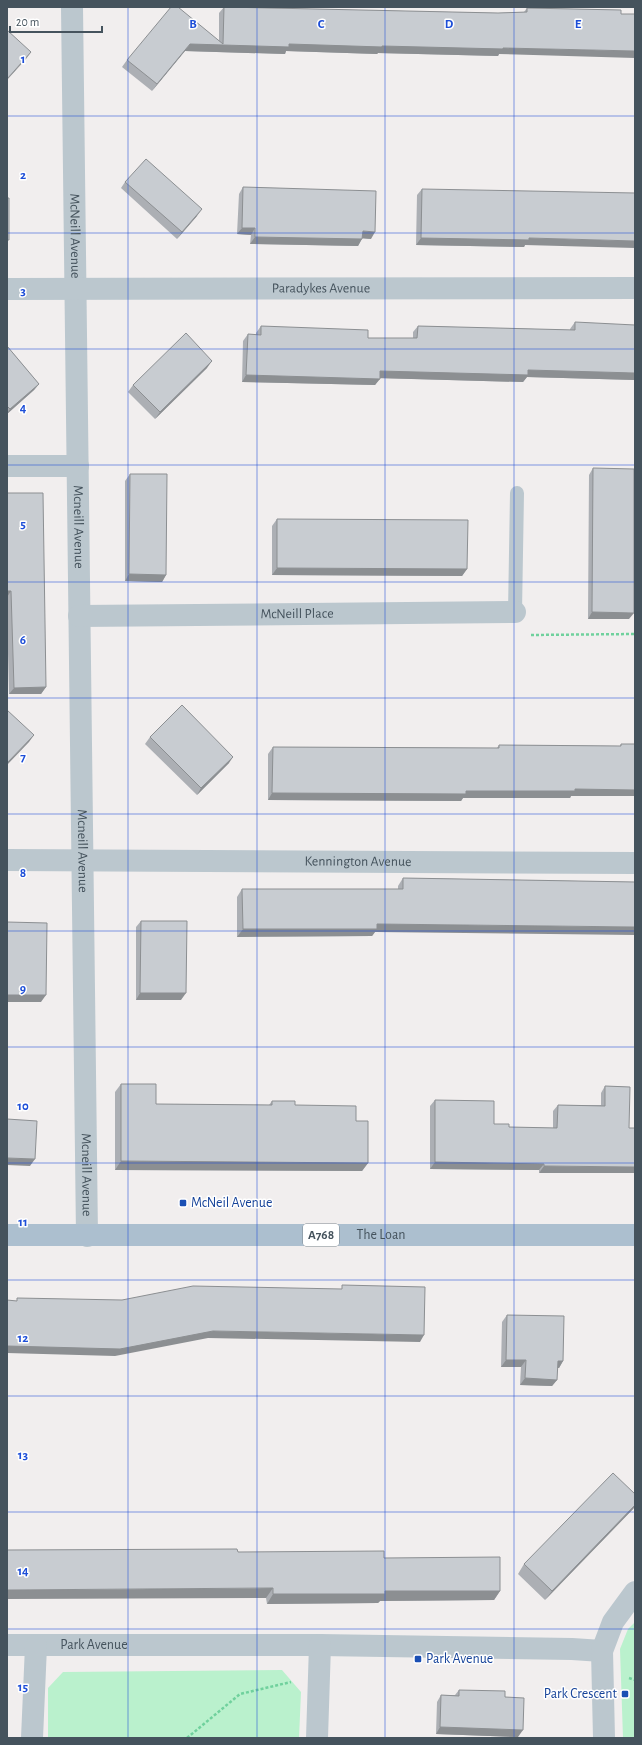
<svg xmlns="http://www.w3.org/2000/svg" width="642" height="1745" font-family="'Alegreya Sans',sans-serif">
	<style>
		.green { fill: #baf1cd }
		.lines { fill: none; stroke-linecap: round; stroke-linejoin: round }
		.path { stroke: #70d19d; stroke-width: 2.5; stroke-dasharray: 3 2; stroke-linecap: butt }
		.lane { stroke: #bbc7ce; stroke-width: 14 }
		.street { stroke: #bbc7ce; stroke-width: 22 }
		.primary { stroke: #acbfcf; stroke-width: 22 }
		.wall { fill: #acafb4 }
		.shaded-wall { fill: #8c8f92 }
		.building { fill: #c8ccd1; stroke: #8c8f92 }
		.grid { fill: none; stroke: #1d4ed8; stroke-width: 1; stroke-opacity: 0.55 }
		.transit-dot { fill: #1a4fb4; stroke: #fff; stroke-width: 1.5 }
		.labels { text-anchor: middle; dominant-baseline: central; stroke-width: 3; stroke-linejoin: round; paint-order: stroke }
		.shield { fill: #fff; stroke: #7d878e; stroke-width: 1 }
		.shield-label { font-size: 13px; font-weight: bold; fill: #45535d }
		.street-label { font-size: 14px; fill: #45535d; stroke: #fff }
		.transit-label { font-size: 14px; fill: #164399; stroke: #fff; text-anchor: start }
		.grid-label { font-size: 13px; text-anchor: middle; font-weight: bold; fill: #1d4ed8; stroke: #fff; stroke-width: 3; stroke-linejoin: round; paint-order: stroke }
	</style>
	<rect width="100%" height="100%" fill="#f1eeee"/>
	<!-- green -->
	<path class="green" d="M 635,1622 L 635,1738 L 623,1738 L 620,1649 L 628,1629 Z
		M 282,1670 L 301,1692 L 299,1738 L 48,1738 L 48,1688 L 63,1672 Z"/>
	<g class="lines">
		<!-- path -->
		<path class="path" d="M 531,635 L 635,634
			M 629,1678 L 635,1680
			M 187,1738 L 240,1694 L 291,1682"/>
		<!-- lane -->
		<path class="lane" d="M 515,612 L 517,493"/>
		<!-- street -->
		<g class="street">
			<path id="s1" d="M 72,7 L 87,1236"/>
			<path id="s2" d="M 7,289 L 635,288"/>
			<path d="M 7,466 L 78,466"/>
			<path id="s3" d="M 79,616 L 515,612"/>
			<path id="s4" d="M 7,860 L 635,863"/>
			<path id="s5" d="M 7,1645 L 320,1645 L 572,1649 L 602,1651"/>
			<path d="M 32,1738 L 36,1646"/>
			<path d="M 317,1738 L 320,1645"/>
			<path d="M 604,1738 L 602,1651 L 613,1622 L 635,1592"/>
		</g>
		<!-- primary -->
		<path class="primary" id="s6" d="M 7,1235 L 635,1235"/>
	</g>
	<!-- wall -->
	<path class="wall" d="M 224,7 L 498,13 L 524,12 L 527,8 L 621,10 L 499,54 L 498,56 L 378,53 L 377,54 L 286,51 L 285,54 L 185,51 L 152,91 L 122,67 L 127,60 L 219,40 L 219,13 Z
		M 125,182 L 197,216 L 177,239 L 121,188 Z
		M 243,187 L 371,239 L 362,238 L 358,246 L 250,244 L 251,235 L 237,234 L 239,194 Z
		M 422,189 L 525,245 L 524,247 L 416,245 L 417,195 Z
		M 575,322 L 635,380 L 527,377 L 523,382 L 380,378 L 375,385 L 242,382 L 243,341 L 248,334 L 256,335 L 256,333 L 261,326 L 368,338 L 413,338 L 413,332 L 418,326 L 570,330 L 570,329 Z
		M 7,346 L 39,384 L 34,390 L 7,414 Z
		M 207,368 L 155,419 L 128,392 L 133,385 Z
		M 593,468 L 629,619 L 588,619 L 589,475 Z
		M 130,474 L 166,575 L 162,582 L 125,581 L 125,481 Z
		M 7,493 L 46,687 L 41,694 L 9,694 L 7,613 Z
		M 277,519 L 467,569 L 462,576 L 272,575 L 272,526 Z
		M 150,737 L 229,763 L 197,795 L 145,744 Z
		M 621,744 L 635,744 L 635,796 L 571,796 L 570,798 L 463,798 L 461,801 L 268,800 L 268,754 L 273,747 L 497,748 L 499,745 L 620,746 Z
		M 403,878 L 635,882 L 375,932 L 372,936 L 237,937 L 237,897 L 242,889 L 398,889 L 398,886 Z
		M 141,921 L 181,1000 L 136,1000 L 136,927 Z
		M 121,1084 L 156,1104 L 269,1105 L 272,1101 L 295,1105 L 356,1121 L 368,1163 L 362,1171 L 115,1170 L 115,1092 Z
		M 605,1086 L 630,1087 L 539,1173 L 539,1170 L 430,1169 L 430,1106 L 435,1100 L 494,1124 L 509,1127 L 553,1128 L 553,1111 L 558,1105 L 601,1105 L 601,1093 Z
		M 507,1315 L 563,1361 L 559,1368 L 557,1368 L 557,1380 L 552,1386 L 520,1385 L 521,1367 L 501,1367 L 502,1322 Z
		M 634,1508 L 545,1600 L 518,1574 L 524,1564 Z
		M 238,1552 L 384,1558 L 500,1591 L 494,1600 L 380,1601 L 378,1603 L 267,1604 L 266,1598 Z
		M 459,1690 L 505,1697 L 518,1737 L 436,1734 L 437,1702 L 441,1695 L 455,1695 Z"/>
	<!-- shaded-wall -->
	<path class="shaded-wall" d="M 190,44 L 289,44 L 382,46 L 503,48 L 635,51 L 635,58 L 499,54 L 498,56 L 378,53 L 377,54 L 286,51 L 285,54 L 185,51 L 152,91 L 157,84 Z
		M 31,52 L 26,59 L 7,80 L 7,79 Z
		M 202,209 L 197,216 L 177,239 L 182,232 Z
		M 242,228 L 255,228 L 251,235 L 237,234 Z
		M 363,231 L 375,232 L 371,239 L 358,238 Z
		M 255,237 L 362,239 L 358,246 L 250,244 Z
		M 421,238 L 529,238 L 635,241 L 635,248 L 525,245 L 524,247 L 416,245 Z
		M 212,361 L 207,368 L 155,419 L 160,412 Z
		M 528,370 L 635,373 L 635,380 L 527,377 L 523,382 L 375,378 L 380,371 Z
		M 246,375 L 380,379 L 375,385 L 242,382 Z
		M 39,384 L 34,390 L 7,414 L 7,413 L 10,409 Z
		M 277,568 L 467,569 L 462,576 L 272,575 Z
		M 129,574 L 166,575 L 162,582 L 125,581 Z
		M 7,591 L 11,591 L 7,597 Z
		M 592,612 L 634,613 L 629,619 L 588,619 Z
		M 46,687 L 41,694 L 9,694 L 14,688 Z
		M 34,735 L 29,742 L 7,765 L 7,763 Z
		M 233,757 L 229,763 L 197,795 L 201,788 Z
		M 575,789 L 635,790 L 635,796 L 571,796 L 570,798 L 463,798 L 461,801 L 268,800 L 272,793 Z
		M 377,924 L 635,927 L 635,935 L 375,932 L 372,936 L 237,937 L 243,929 Z
		M 140,993 L 186,993 L 181,1000 L 136,1000 Z
		M 7,995 L 46,995 L 41,1002 L 7,1002 Z
		M 7,1158 L 35,1159 L 30,1166 L 7,1165 Z
		M 121,1161 L 368,1163 L 362,1171 L 115,1170 Z
		M 435,1162 L 544,1164 L 539,1170 L 430,1169 Z
		M 544,1166 L 635,1167 L 635,1173 L 539,1173 Z
		M 213,1331 L 424,1335 L 420,1342 L 208,1338 L 115,1356 L 7,1353 L 7,1346 Z
		M 506,1360 L 526,1360 L 521,1367 L 501,1367 Z
		M 558,1361 L 563,1361 L 559,1368 L 553,1367 Z
		M 525,1378 L 557,1380 L 552,1386 L 520,1385 Z
		M 635,1505 L 635,1507 L 634,1508 L 545,1600 L 552,1591 Z
		M 273,1588 L 266,1598 L 7,1599 L 7,1590 Z
		M 385,1591 L 500,1591 L 494,1600 L 380,1601 L 378,1603 L 267,1604 L 273,1594 Z
		M 440,1727 L 523,1730 L 518,1737 L 436,1734 Z"/>
	<!-- building -->
	<path class="building" d="M 171,7 L 178,7 L 223,44 L 224,7 L 498,13 L 527,12 L 527,8 L 621,10 L 621,14 L 635,14 L 635,51 L 503,48 L 503,49 L 382,46 L 382,47 L 289,44 L 289,47 L 190,44 L 157,84 L 127,60 Z
		M 7,30 L 31,52 L 7,79 Z
		M 146,159 L 202,209 L 182,232 L 125,182 Z
		M 243,187 L 376,191 L 375,232 L 363,231 L 362,239 L 255,237 L 255,228 L 242,228 Z
		M 422,189 L 635,193 L 635,241 L 529,238 L 529,240 L 421,238 Z
		M 7,198 L 9,198 L 9,240 L 7,240 Z
		M 575,322 L 635,325 L 635,373 L 528,370 L 528,375 L 380,371 L 380,379 L 246,375 L 248,334 L 261,335 L 261,326 L 368,330 L 368,338 L 417,338 L 418,326 L 575,330 Z
		M 186,333 L 212,361 L 160,412 L 133,385 Z
		M 7,346 L 39,384 L 10,409 L 7,406 Z
		M 593,468 L 634,469 L 634,613 L 592,612 Z
		M 130,474 L 167,474 L 166,575 L 129,574 Z
		M 7,493 L 43,493 L 46,687 L 14,688 L 11,591 L 7,591 Z
		M 277,519 L 468,520 L 467,569 L 277,568 Z
		M 182,705 L 233,757 L 201,788 L 150,737 Z
		M 7,710 L 34,735 L 7,763 Z
		M 621,744 L 635,744 L 635,790 L 575,789 L 575,791 L 466,791 L 466,794 L 272,793 L 273,747 L 499,748 L 499,745 L 621,746 Z
		M 403,878 L 635,882 L 635,927 L 377,924 L 377,929 L 243,929 L 242,889 L 403,889 Z
		M 141,921 L 187,921 L 186,993 L 140,993 Z
		M 7,922 L 47,923 L 46,995 L 7,995 Z
		M 121,1084 L 156,1084 L 156,1104 L 272,1105 L 272,1101 L 295,1101 L 295,1105 L 356,1106 L 356,1121 L 368,1121 L 368,1163 L 121,1161 Z
		M 605,1086 L 630,1087 L 629,1128 L 635,1128 L 635,1167 L 544,1166 L 544,1164 L 435,1162 L 435,1100 L 494,1101 L 494,1124 L 509,1124 L 509,1127 L 557,1128 L 558,1105 L 605,1106 Z
		M 7,1119 L 37,1121 L 35,1159 L 7,1158 Z
		M 342,1285 L 425,1287 L 424,1335 L 213,1331 L 120,1349 L 7,1346 L 7,1300 L 17,1301 L 17,1298 L 122,1300 L 193,1286 L 342,1289 Z
		M 507,1315 L 564,1316 L 563,1361 L 558,1361 L 557,1380 L 525,1378 L 526,1360 L 506,1360 Z
		M 613,1473 L 635,1494 L 635,1505 L 552,1591 L 524,1564 Z
		M 237,1549 L 238,1552 L 384,1551 L 384,1558 L 500,1557 L 500,1591 L 385,1591 L 385,1594 L 273,1594 L 273,1588 L 7,1590 L 7,1550 Z
		M 459,1690 L 505,1691 L 505,1697 L 524,1698 L 523,1730 L 440,1727 L 441,1695 L 459,1696 Z"/>
	<!-- grid -->
	<path class="grid" d="M 128,7 L 128,1738M 257,7 L 257,1738M 385,7 L 385,1738M 514,7 L 514,1738M 7,116 L 635,116M 7,233 L 635,233M 7,349 L 635,349M 7,465 L 635,465M 7,582 L 635,582M 7,698 L 635,698M 7,814 L 635,814M 7,931 L 635,931M 7,1047 L 635,1047M 7,1163 L 635,1163M 7,1280 L 635,1280M 7,1396 L 635,1396M 7,1512 L 635,1512M 7,1629 L 635,1629"/>
	<!-- markers -->
	<g class="transit-dot">
		<rect x="179" y="1199" width="8" height="8" rx="2"/>
		<rect x="414" y="1655" width="8" height="8" rx="2"/>
		<rect x="621" y="1690" width="8" height="8" rx="2"/>
	</g>
	<g class="labels">
		<!-- shield labels -->
		<rect class="shield" x="303" y="1224" width="36" height="22" rx="3"/>
		<g class="shield-label">
			<text x="321" y="1235">A768</text>
		</g>
		<!-- street labels -->
		<g class="street-label">
			<text stroke="none"><textPath href="#s1" startOffset="229">McNeill Avenue</textPath></text>
			<text stroke="none"><textPath href="#s2" startOffset="314">Paradykes Avenue</textPath></text>
			<text stroke="none"><textPath href="#s1" startOffset="520">Mcneill Avenue</textPath></text>
			<text stroke="none"><textPath href="#s3" startOffset="218">McNeill Place</textPath></text>
			<text stroke="none"><textPath href="#s1" startOffset="844">Mcneill Avenue</textPath></text>
			<text stroke="none"><textPath href="#s4" startOffset="351">Kennington Avenue</textPath></text>
			<text stroke="none"><textPath href="#s1" startOffset="1168">Mcneill Avenue</textPath></text>
			<text stroke="none"><textPath href="#s6" startOffset="374">The Loan</textPath></text>
			<text stroke="none"><textPath href="#s5" startOffset="87">Park Avenue</textPath></text>
		</g>
		<!-- transit labels -->
		<g class="transit-label">
			<text x="191" y="1203">McNeil Avenue</text>
			<text x="426" y="1659">Park Avenue</text>
			<text x="617" y="1694" text-anchor="end">Park Crescent</text>
		</g>
	</g>
	<g class="grid-label">
		<text x="193" y="28">B</text>
		<text x="321" y="28">C</text>
		<text x="449" y="28">D</text>
		<text x="578" y="28">E</text>
		<text x="23" y="63">1</text>
		<text x="23" y="179">2</text>
		<text x="23" y="295">3</text>
		<text x="23" y="412">4</text>
		<text x="23" y="528">5</text>
		<text x="23" y="644">6</text>
		<text x="23" y="761">7</text>
		<text x="23" y="877">8</text>
		<text x="23" y="993">9</text>
		<text x="23" y="1110">10</text>
		<text x="23" y="1226">11</text>
		<text x="23" y="1342">12</text>
		<text x="23" y="1459">13</text>
		<text x="23" y="1575">14</text>
		<text x="23" y="1691">15</text>
	</g>
	<!-- border -->
	<rect width="642" height="1745" fill="none" stroke="#45535d" stroke-width="16"/>
	<!-- scale -->
	<path d="M10 26v6h92v-6" fill="none" stroke="#45535d" stroke-width="2"/>
	<text x="16" y="26" font-size="12" fill="#45535d" stroke="#ffffff" stroke-width="3" paint-order="stroke">20 m</text>
</svg>
